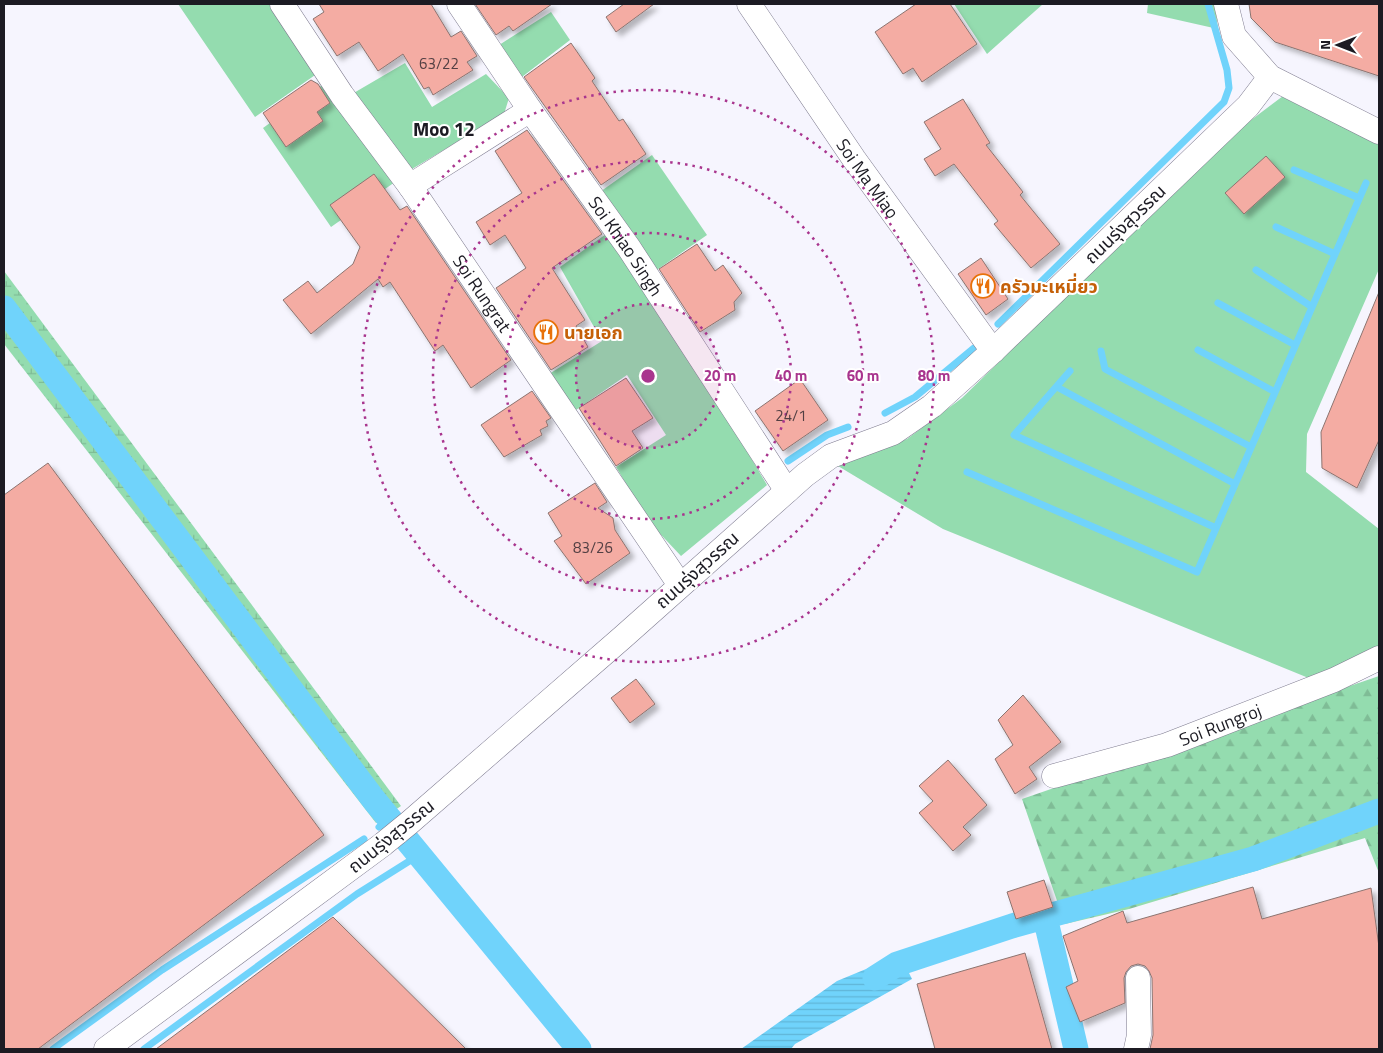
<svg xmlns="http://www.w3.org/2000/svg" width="1383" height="1053" font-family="'Titillium Web','Noto Sans Thai',sans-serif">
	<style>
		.green { fill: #94dcaf }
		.forest { fill: url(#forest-firs) }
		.wetland { fill: url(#wetland-marsh) }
		.water { fill: url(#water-rules) }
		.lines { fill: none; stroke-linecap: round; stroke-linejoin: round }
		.stream { stroke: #70d3fb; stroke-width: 7 }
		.canal { stroke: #70d3fb; stroke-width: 25 }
		.building { fill: #f4aca3; stroke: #8c7470; filter: url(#shadow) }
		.street-casing { stroke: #7e7b8f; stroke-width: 25 }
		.street { stroke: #fff; stroke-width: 24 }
		.ring { fill: none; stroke: #a9358e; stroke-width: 2.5; stroke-dasharray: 2.5 5 }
		.labels { text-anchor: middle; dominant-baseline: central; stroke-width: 4; stroke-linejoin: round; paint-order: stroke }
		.number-label { font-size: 15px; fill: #523f43 }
		.street-label { font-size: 18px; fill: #1c1b23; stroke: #fff }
		.food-label { font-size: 18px; font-weight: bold; fill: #c56008; stroke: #fff; text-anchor: start }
		.neighbourhood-label { font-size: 19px; font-weight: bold; fill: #1c1b23; stroke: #fff }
		.centre { fill: #a9358e; stroke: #fff; stroke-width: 2.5 }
		.ring-label { font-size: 15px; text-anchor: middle; font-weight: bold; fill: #a9358e; stroke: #fff; stroke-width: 4; stroke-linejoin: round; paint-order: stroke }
	</style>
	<defs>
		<pattern id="forest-firs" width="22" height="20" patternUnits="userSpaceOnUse" patternTransform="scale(1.25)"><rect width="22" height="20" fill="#94dcaf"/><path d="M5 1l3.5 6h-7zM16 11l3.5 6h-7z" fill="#7fbc96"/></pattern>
		<pattern id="wetland-marsh" width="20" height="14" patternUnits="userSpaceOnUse" patternTransform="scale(1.25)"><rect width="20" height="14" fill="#94dcaf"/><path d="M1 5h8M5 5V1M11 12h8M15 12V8" fill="none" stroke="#7fbc96"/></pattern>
		<pattern id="water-rules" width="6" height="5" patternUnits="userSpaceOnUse" patternTransform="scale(1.25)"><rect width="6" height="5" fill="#70d3fb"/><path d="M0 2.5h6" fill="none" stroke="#60b5d7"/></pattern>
		<filter id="shadow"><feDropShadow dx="4.5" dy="4.5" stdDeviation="2.5" flood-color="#0004"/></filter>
	</defs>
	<rect width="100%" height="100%" fill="#f6f5fe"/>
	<!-- green -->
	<path class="green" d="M 178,4 L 273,4 L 318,73 L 255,117 Z
		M 954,4 L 1043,4 L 987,54 Z
		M 1148,4 L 1215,4 L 1218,29 L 1147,13 Z
		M 551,12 L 570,40 L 518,80 L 496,47 Z
		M 405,63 L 432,107 L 486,74 L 509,98 L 504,114 L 412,169 L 352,94 Z
		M 325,83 L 395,182 L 331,227 L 263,128 Z
		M 1283,96 L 1379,145 L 1379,269 L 1307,434 L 1306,472 L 1379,529 L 1379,659 L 1338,690 L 943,529 L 838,466 L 907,439 L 962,398 L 1234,133 Z
		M 652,155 L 707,235 L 651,274 L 597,194 Z
		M 609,232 L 698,368 L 767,485 L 681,556 L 649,522 L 616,467 L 666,435 L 627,375 L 576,410 L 549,374 L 602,341 L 560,267 Z"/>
	<!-- forest -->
	<path class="forest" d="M 1379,676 L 1379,873 L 1365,838 L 1129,909 L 1065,924 L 1022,799 Z"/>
	<!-- wetland -->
	<path class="wetland" d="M 4,271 L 401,806 L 376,823 L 4,344 Z"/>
	<!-- water -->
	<path class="water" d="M 900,955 L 912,979 L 795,1044 L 791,1049 L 741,1049 L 837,981 Z"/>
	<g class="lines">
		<!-- stream -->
		<path class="stream" d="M 1294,170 L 1359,198
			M 1276,227 L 1335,254
			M 1256,270 L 1312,307
			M 1218,303 L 1295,345
			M 998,324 L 1224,102 L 1229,88 L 1227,70 L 1208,4
			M 1198,350 L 1275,392
			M 1101,351 L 1105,369 L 1251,447
			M 1070,371 L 1014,435 L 1216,528
			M 1057,387 L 1235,484
			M 885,413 L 915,397 L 974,348
			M 788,461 L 827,435 L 848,427
			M 967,472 L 1197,572 L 1366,183
			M 379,827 L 389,818
			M 53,1049 L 162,970 L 364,839
			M 144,1049 L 357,894 L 419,855"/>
		<!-- canal -->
		<path class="canal" d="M 4,308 L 374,800 L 579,1049
			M 1045,917 L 1076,1049
			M 875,978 L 897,964 L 1012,926 L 1253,859 L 1379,811"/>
	</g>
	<!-- building -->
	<path class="building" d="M 319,4 L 431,4 L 451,37 L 461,31 L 477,56 L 467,62 L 473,70 L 433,95 L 429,87 L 424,89 L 403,54 L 378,71 L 359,42 L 337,56 L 313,19 L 324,12 Z
		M 475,4 L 552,4 L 513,31 L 509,26 L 496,35 Z
		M 624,4 L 654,4 L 616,32 L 606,17 Z
		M 916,4 L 950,4 L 977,44 L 922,82 L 913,68 L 903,74 L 875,32 Z
		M 1249,4 L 1379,4 L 1379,76 L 1275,42 L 1251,18 Z
		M 571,43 L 595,78 L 592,81 L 619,121 L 623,119 L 646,154 L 601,185 L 524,77 Z
		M 311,80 L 318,84 L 330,103 L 317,112 L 323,121 L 286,147 L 263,113 Z
		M 963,99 L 990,143 L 986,145 L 1023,192 L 1020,195 L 1060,244 L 1031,268 L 994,224 L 998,221 L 954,164 L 935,176 L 924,159 L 941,149 L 924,122 Z
		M 527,130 L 602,234 L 552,268 L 585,320 L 576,326 L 588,347 L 551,370 L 496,288 L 526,268 L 505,235 L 490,245 L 476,222 L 522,193 L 495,151 Z
		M 1266,156 L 1285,177 L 1244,214 L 1225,193 Z
		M 374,174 L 400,210 L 407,206 L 511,360 L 471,388 L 443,345 L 435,351 L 390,282 L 383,287 L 378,279 L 311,334 L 283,300 L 308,281 L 317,293 L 353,264 L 360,247 L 330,205 Z
		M 697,244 L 715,271 L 723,265 L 742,293 L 734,302 L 735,310 L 700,332 L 659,269 Z
		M 981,258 L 1008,299 L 986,315 L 958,274 Z
		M 1379,292 L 1379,440 L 1357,488 L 1322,468 L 1321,432 Z
		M 626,378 L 653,418 L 632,431 L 643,448 L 616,466 L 579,408 Z
		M 800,379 L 828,420 L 783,451 L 755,411 Z
		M 532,391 L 551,418 L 546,421 L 548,426 L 540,430 L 542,435 L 504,457 L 481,425 Z
		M 48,463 L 324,835 L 38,1049 L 4,1049 L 4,495 Z
		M 595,483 L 607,502 L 598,508 L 613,518 L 615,530 L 630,553 L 586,584 L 554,541 L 562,536 L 548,513 Z
		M 636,679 L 655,704 L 630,723 L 611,698 Z
		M 1023,695 L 1061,742 L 1029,767 L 1037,779 L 1015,794 L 995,759 L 1013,745 L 998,720 Z
		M 948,760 L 987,805 L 963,827 L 971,835 L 953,851 L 919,813 L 933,801 L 919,786 Z
		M 1044,880 L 1053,907 L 1016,919 L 1007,892 Z
		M 1253,887 L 1262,919 L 1371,888 L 1379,947 L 1379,1049 L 1150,1049 L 1153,1035 L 1152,978 L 1149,971 L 1145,966 L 1138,964 L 1131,966 L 1126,972 L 1124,978 L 1125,1003 L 1080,1022 L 1066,987 L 1078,981 L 1063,936 L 1123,911 L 1127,923 Z
		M 333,917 L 466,1049 L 156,1049 Z
		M 1025,953 L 1052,1049 L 935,1049 L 917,984 Z"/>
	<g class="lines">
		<!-- street casing -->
		<g class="street-casing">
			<g id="street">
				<path id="s1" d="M 282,4 L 342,95 L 410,186 L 680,585"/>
				<path id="s2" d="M 459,4 L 530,110 L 629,248 L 787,491"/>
				<path id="s3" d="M 749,4 L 854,159 L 993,351"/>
				<path d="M 1226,4 L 1234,36 L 1270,77 L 1379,132"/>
				<path d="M 410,186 L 530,110"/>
				<path id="s4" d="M 1054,776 L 1167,745 L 1334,680 L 1379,658"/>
				<path d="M 106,1049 L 382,845 L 409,823 L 623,637 L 805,475 L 831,456 L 893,433 L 932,406 L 993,351 L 1248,106 L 1270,77"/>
				<path d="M 1136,1049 L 1139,1035 L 1138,978"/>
			</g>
		</g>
		<!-- street -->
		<use href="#street" class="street"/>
	</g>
	<!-- distance rings -->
	<circle cx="648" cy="376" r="72" fill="#a9358e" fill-opacity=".12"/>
	<g class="ring">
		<circle cx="648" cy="376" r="72"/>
		<circle cx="648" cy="376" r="143"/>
		<circle cx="648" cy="376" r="215"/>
		<circle cx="648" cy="376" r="286"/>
	</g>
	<!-- icons -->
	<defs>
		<g id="restaurant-ring" transform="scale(1.25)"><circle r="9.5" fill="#fff" stroke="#e8710a" stroke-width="1.5"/><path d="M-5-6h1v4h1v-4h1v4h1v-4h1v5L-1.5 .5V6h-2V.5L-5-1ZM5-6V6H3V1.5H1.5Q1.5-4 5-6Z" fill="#e8710a"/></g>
	</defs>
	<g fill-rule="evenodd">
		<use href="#restaurant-ring" x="983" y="286"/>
		<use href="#restaurant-ring" x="546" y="332"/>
	</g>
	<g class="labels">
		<!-- number labels -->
		<g class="number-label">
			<text x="439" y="63">63/22</text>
			<text x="791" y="415">24/1</text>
			<text x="593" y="547">83/26</text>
		</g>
		<!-- street labels -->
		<g class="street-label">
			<text stroke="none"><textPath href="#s3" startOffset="211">Soi Ma Miao</textPath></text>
			<text transform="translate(1125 224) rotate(-44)">ถนนรุ่งสุวรรณ</text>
			<text stroke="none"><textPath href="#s2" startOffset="294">Soi Khiao Singh</textPath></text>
			<text stroke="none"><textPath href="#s1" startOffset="352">Soi Rungrat</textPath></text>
			<text transform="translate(697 570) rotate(-42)">ถนนรุ่งสุวรรณ</text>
			<text stroke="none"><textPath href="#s4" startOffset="174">Soi Rungroj</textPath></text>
			<text transform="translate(391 836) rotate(-39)">ถนนรุ่งสุวรรณ</text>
		</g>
		<!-- food labels -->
		<g class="food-label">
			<text x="1000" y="286">ครัวมะเหมี่ยว</text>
			<text x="564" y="332">นายเอก</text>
		</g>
		<!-- neighbourhood labels -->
		<g class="neighbourhood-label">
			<text x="444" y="128">Moo 12</text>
		</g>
	</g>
	<circle cx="648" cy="376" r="8" class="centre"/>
	<g class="ring-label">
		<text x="720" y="381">20 m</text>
		<text x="791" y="381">40 m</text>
		<text x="863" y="381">60 m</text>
		<text x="934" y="381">80 m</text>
	</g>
	<!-- border -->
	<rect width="1383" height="1053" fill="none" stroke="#1c1b23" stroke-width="10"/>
	<!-- north arrow -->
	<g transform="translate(1338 45) rotate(270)" stroke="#ffffff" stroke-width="4" paint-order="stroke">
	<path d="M0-4L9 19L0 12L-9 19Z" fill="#1c1b23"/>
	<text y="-8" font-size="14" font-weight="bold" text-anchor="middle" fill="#1c1b23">N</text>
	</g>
</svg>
